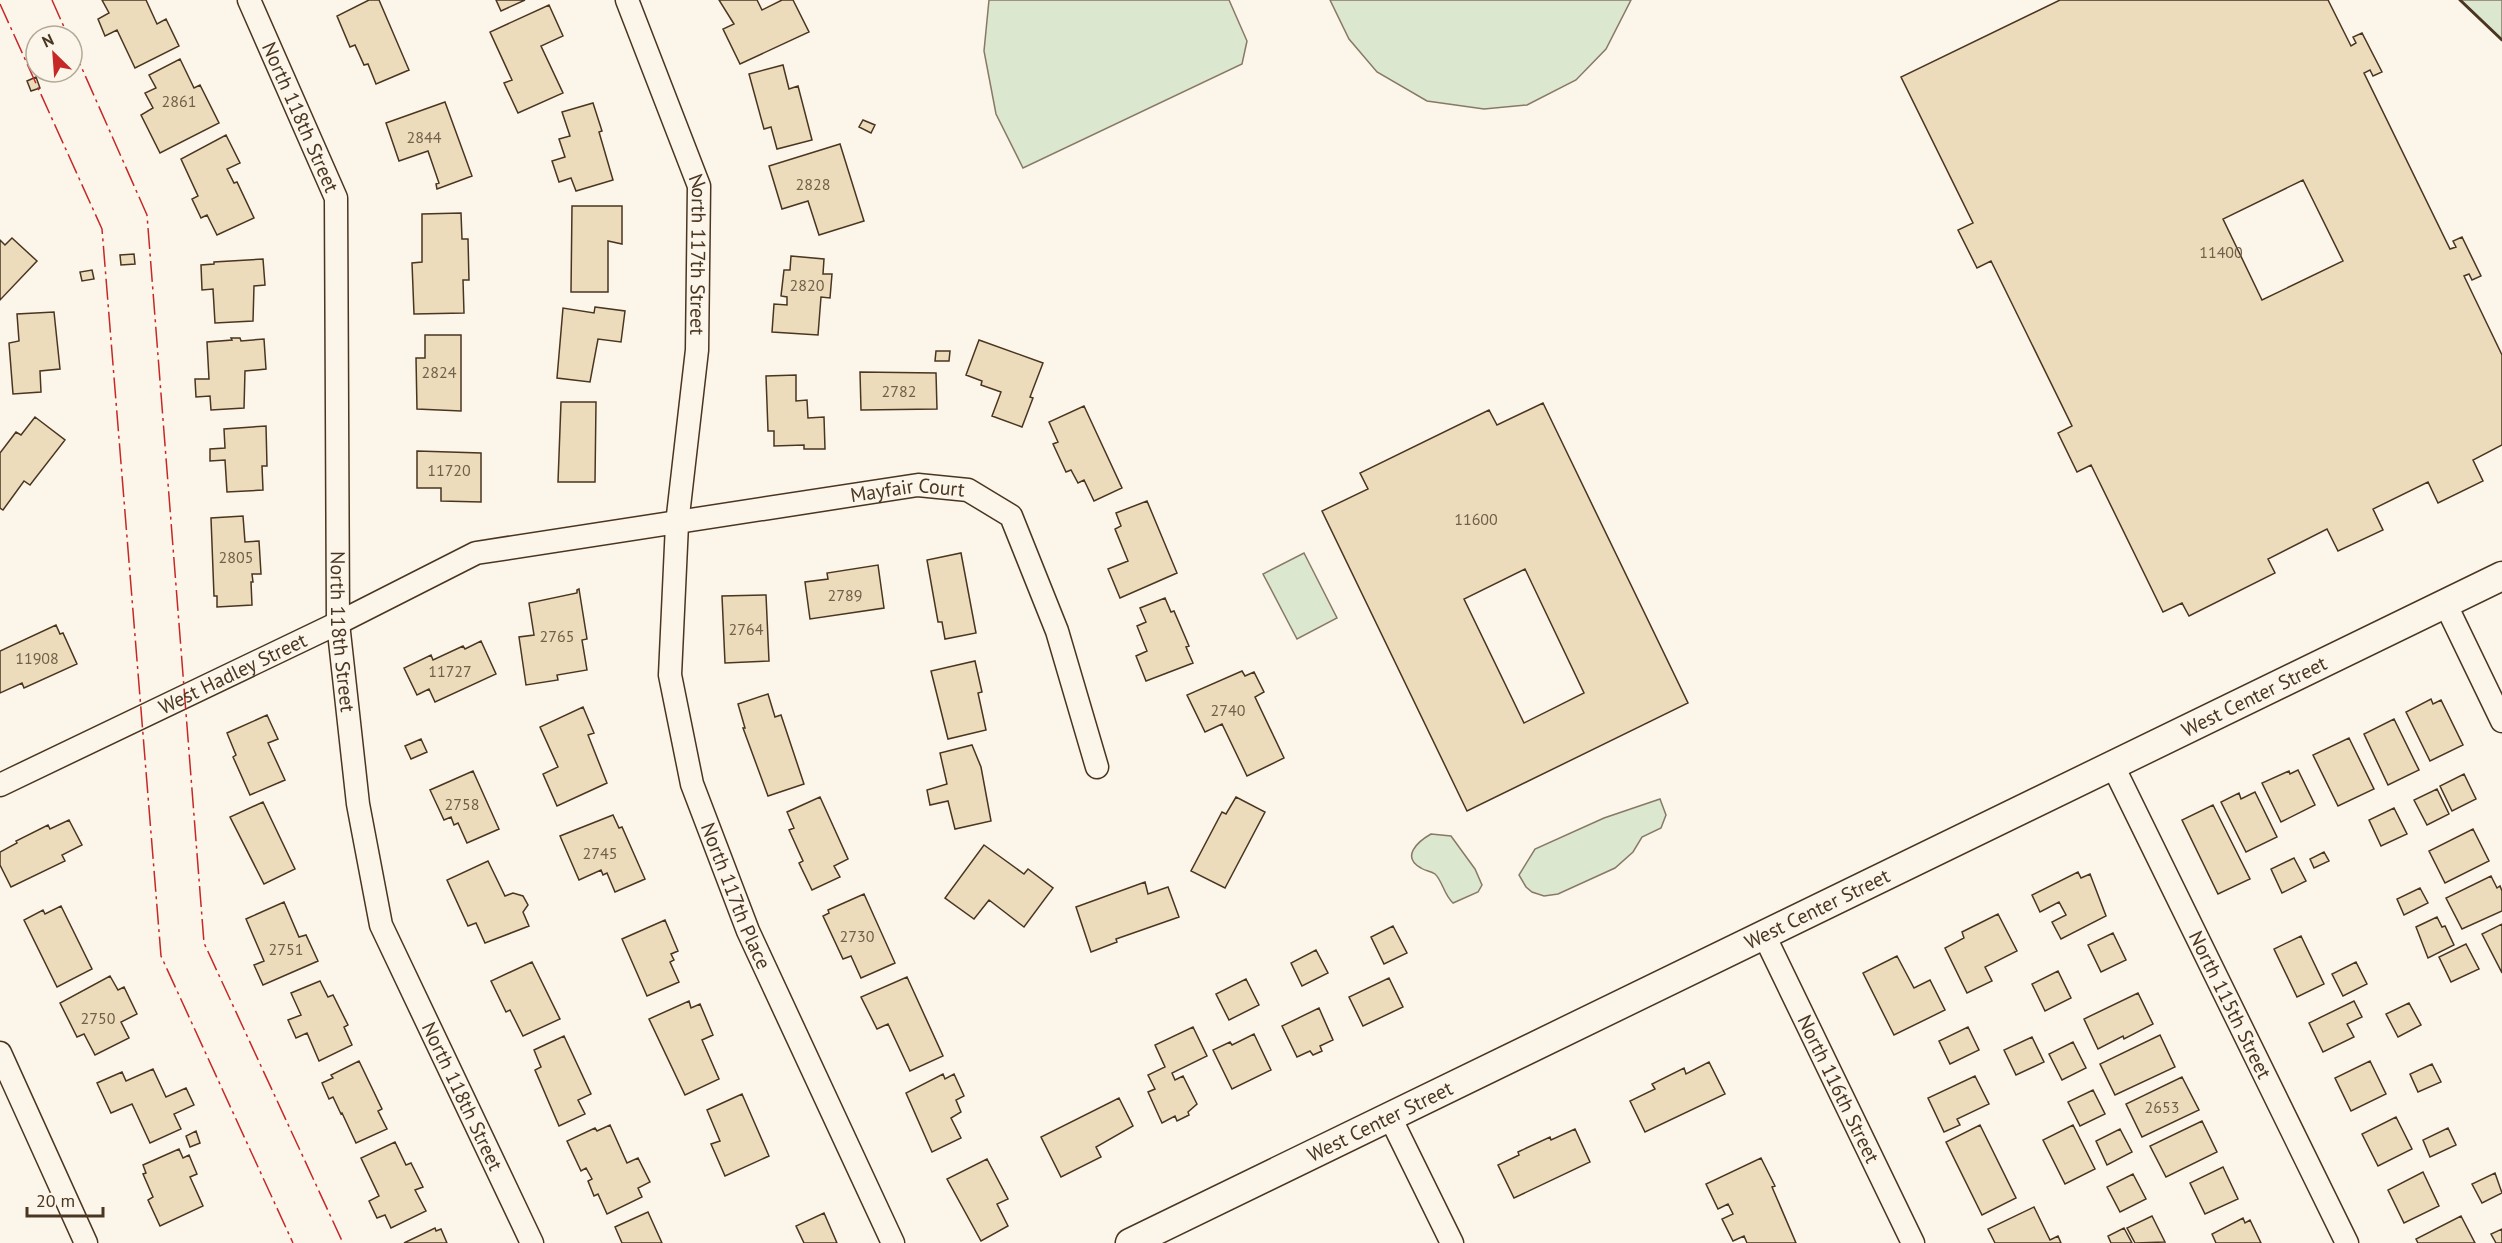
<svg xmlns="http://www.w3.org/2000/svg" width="2502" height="1243" font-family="'PT Sans',sans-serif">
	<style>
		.green { fill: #dce7d0; stroke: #887966; stroke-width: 1.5 }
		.building { fill: #ecdcbc; stroke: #4a3520; stroke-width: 1.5; fill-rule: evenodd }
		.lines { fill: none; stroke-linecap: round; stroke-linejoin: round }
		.minor-casing { stroke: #4a3520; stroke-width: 25 }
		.tertiary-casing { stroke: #4a3520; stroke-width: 31 }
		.minor { stroke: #fbf6e9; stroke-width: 22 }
		.tertiary { stroke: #fbf6e9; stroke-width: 28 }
		.wall { stroke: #4a3520; stroke-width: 3 }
		.power { stroke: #c62828; stroke-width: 1.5; stroke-dasharray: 21 4.5 3 4.5; stroke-linecap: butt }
		.labels { text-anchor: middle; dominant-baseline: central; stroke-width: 4.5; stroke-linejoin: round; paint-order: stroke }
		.number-label { font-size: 16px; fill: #725f47 }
		.street-label { font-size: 20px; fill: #4a3520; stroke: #fbf6e9 }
	</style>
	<rect width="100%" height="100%" fill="#fbf6e9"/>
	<!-- green -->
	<path class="green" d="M 989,0 L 1229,0 L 1247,41 L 1242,64 L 1023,168 L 996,114 L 984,51 Z
		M 1330,0 L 1631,0 L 1606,49 L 1576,80 L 1527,105 L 1484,109 L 1427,101 L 1377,72 L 1349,39 Z
		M 2460,0 L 2502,0 L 2502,40 Z
		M 1304,553 L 1337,618 L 1297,639 L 1263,574 Z
		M 1660,799 L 1666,815 L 1661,828 L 1642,837 L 1633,852 L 1615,868 L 1558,894 L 1544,896 L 1532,892 L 1526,887 L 1519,875 L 1535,849 L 1604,818 Z
		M 1431,834 L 1451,836 L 1475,869 L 1482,885 L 1478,892 L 1453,903 C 1444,895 1442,880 1435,874 C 1431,871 1425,871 1421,868 C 1401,857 1417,842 1431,834 Z"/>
	<!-- building -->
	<path class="building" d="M 102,0 L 146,0 L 157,24 L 166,19 L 179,46 L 135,68 L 117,30 L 105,36 L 98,19 L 109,13 Z
		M 369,0 L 379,0 L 409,70 L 376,84 L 368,64 L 364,65 L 355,45 L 350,47 L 337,16 Z
		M 496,0 L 525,0 L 501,11 Z
		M 719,0 L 757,0 L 762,10 L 782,0 L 793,0 L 809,32 L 740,64 L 723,29 L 734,24 Z
		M 2060,0 L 2328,0 L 2351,46 L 2356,43 L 2353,37 L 2362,33 L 2382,72 L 2373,76 L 2370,70 L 2364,73 L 2450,249 L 2456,247 L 2453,241 L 2462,237 L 2481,276 L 2472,280 L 2469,274 L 2464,276 L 2502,355 L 2502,445 L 2473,460 L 2483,481 L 2438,503 L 2428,482 L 2373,509 L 2383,530 L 2338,551 L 2327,529 L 2268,559 L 2275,573 L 2189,616 L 2182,603 L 2163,612 L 2091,465 L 2077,472 L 2058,433 L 2072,426 L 1991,261 L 1977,268 L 1958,230 L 1973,223 L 1901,77 ZM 2303,180 L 2343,261 L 2262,300 L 2223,219 Z
		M 549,5 L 563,36 L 541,46 L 563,93 L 518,113 L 504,83 L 512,80 L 490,32 Z
		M 180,59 L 194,88 L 200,85 L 219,123 L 160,153 L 141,115 L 153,108 L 145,93 L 156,88 L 149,75 Z
		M 783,65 L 789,89 L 798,86 L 812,140 L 777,149 L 771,127 L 764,129 L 749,74 Z
		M 36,77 L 40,88 L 31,91 L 27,81 Z
		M 445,102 L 472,176 L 437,189 L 436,184 L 439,183 L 428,151 L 399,161 L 386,123 Z
		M 593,103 L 602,131 L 599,132 L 613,180 L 576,191 L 571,178 L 559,182 L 552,161 L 565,157 L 559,139 L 570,136 L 562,112 Z
		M 863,120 L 875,125 L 871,133 L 859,127 Z
		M 226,135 L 240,163 L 227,169 L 234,183 L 237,182 L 254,218 L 217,235 L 207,215 L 201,218 L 192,199 L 198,196 L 181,159 Z
		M 840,144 L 864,221 L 819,235 L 808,201 L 782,209 L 769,166 Z
		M 572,206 L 622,206 L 622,244 L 608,241 L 608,292 L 571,292 Z
		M 461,213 L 462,239 L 468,239 L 469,280 L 463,280 L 464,313 L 414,314 L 412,263 L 422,262 L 422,214 Z
		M 12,238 L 37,261 L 0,300 L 0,240 L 5,245 Z
		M 134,254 L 135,264 L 121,265 L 120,255 Z
		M 791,256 L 824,259 L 823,274 L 832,274 L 830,298 L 821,297 L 818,335 L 772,332 L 774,304 L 787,305 L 787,297 L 781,296 L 784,270 L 790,270 Z
		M 263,259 L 265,285 L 254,286 L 253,321 L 215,323 L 213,289 L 202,290 L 201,265 L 214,264 L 214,262 Z
		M 92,270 L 94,279 L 82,281 L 80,272 Z
		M 595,307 L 625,311 L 621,342 L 598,339 L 590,382 L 557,378 L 563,308 L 594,313 Z
		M 54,312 L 60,369 L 40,371 L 41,392 L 13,394 L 9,343 L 19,341 L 17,314 Z
		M 425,335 L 461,335 L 461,411 L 417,409 L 416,358 L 425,358 Z
		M 231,338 L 240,338 L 241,341 L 264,339 L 266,369 L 245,371 L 244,408 L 211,410 L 210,396 L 196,397 L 195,379 L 209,379 L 207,342 L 232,340 Z
		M 979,340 L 1043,363 L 1030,397 L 1033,398 L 1022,427 L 992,416 L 1001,392 L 981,385 L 982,381 L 966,375 Z
		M 936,351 L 950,351 L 949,361 L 935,361 Z
		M 860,372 L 936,373 L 937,409 L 861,410 Z
		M 796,375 L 796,401 L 807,400 L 808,418 L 824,417 L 825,449 L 804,449 L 804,445 L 774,446 L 774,431 L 768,431 L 766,376 Z
		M 561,402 L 596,402 L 595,482 L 558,482 Z
		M 1543,403 L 1688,703 L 1467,811 L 1322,511 L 1368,489 L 1360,473 L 1489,410 L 1497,425 ZM 1525,569 L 1584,693 L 1524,723 L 1464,599 Z
		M 1084,406 L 1122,488 L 1094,501 L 1084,480 L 1078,483 L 1071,470 L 1066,472 L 1053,444 L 1058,442 L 1049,422 Z
		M 35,417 L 65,440 L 30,485 L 24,481 L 3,510 L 0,508 L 0,453 L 16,432 L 21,435 Z
		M 266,426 L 267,466 L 262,466 L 263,490 L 227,492 L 225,460 L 210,461 L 210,449 L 225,448 L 224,429 Z
		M 417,451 L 481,453 L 481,502 L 441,501 L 441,488 L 417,488 Z
		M 1147,501 L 1177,573 L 1120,598 L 1108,569 L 1128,561 L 1115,529 L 1121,526 L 1116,513 Z
		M 243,516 L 245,542 L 259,541 L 261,574 L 252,574 L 253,582 L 251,582 L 252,605 L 217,607 L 217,596 L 214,596 L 211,518 Z
		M 961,553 L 976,633 L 945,639 L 942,622 L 938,622 L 927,560 Z
		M 878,565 L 884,608 L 810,619 L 805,582 L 828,579 L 827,573 Z
		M 579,589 L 587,639 L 582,640 L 587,670 L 557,675 L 558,680 L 526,685 L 519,637 L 534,635 L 529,603 L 577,593 L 577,590 Z
		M 766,595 L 769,661 L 725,663 L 722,596 Z
		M 1165,598 L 1171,612 L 1174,611 L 1189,646 L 1186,647 L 1193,663 L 1146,681 L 1136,656 L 1147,651 L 1137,626 L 1146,622 L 1140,608 Z
		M 56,625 L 60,634 L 63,633 L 77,664 L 24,688 L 22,683 L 0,693 L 0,651 Z
		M 481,641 L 496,674 L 435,702 L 429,689 L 417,695 L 404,668 L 431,655 L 433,660 L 463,646 L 465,649 Z
		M 975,661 L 982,692 L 978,693 L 986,730 L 948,739 L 931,671 Z
		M 1242,671 L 1245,676 L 1254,672 L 1264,692 L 1255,697 L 1284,758 L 1247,776 L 1222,724 L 1205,732 L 1187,695 Z
		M 768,694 L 775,717 L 781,715 L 804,784 L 768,796 L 743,728 L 745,728 L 738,704 Z
		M 2431,699 L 2433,704 L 2441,700 L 2463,745 L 2430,761 L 2406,712 Z
		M 583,707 L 594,733 L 588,735 L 607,783 L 557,806 L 543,774 L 558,767 L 540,727 Z
		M 267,715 L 278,739 L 268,743 L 285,780 L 250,795 L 233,757 L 236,755 L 227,733 Z
		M 2394,719 L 2419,770 L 2388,785 L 2364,734 Z
		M 2349,738 L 2374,789 L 2338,806 L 2313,755 Z
		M 421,739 L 427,752 L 411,759 L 405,746 Z
		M 972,745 L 981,767 L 991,821 L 955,829 L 948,801 L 930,805 L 927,790 L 947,784 L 940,753 Z
		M 2298,770 L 2315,805 L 2281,822 L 2262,783 L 2289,771 L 2290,774 Z
		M 473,771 L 499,829 L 467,843 L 458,823 L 454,825 L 451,817 L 444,820 L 430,790 Z
		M 2464,774 L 2476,799 L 2452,811 L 2440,786 Z
		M 2437,789 L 2449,814 L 2427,825 L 2414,800 Z
		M 2255,792 L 2277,837 L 2246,852 L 2221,802 L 2239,793 L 2241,799 Z
		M 820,797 L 848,859 L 834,866 L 840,877 L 812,890 L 799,863 L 803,861 L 789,830 L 794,828 L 787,812 Z
		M 1236,797 L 1265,812 L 1225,888 L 1191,871 L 1222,812 L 1226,814 Z
		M 263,802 L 295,869 L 264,884 L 230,817 Z
		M 2213,805 L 2250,879 L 2218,894 L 2182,820 Z
		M 2394,808 L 2407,834 L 2381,846 L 2369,820 Z
		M 613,815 L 619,828 L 622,827 L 645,879 L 615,892 L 607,873 L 603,875 L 601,870 L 579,880 L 560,836 Z
		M 69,820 L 82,845 L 62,855 L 65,861 L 11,887 L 0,865 L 0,852 L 17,843 L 16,841 L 48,825 L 50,829 Z
		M 2473,829 L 2489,861 L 2445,883 L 2429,851 Z
		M 984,845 L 1024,874 L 1028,869 L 1053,888 L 1024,927 L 989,900 L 974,919 L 945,898 Z
		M 2324,852 L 2329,861 L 2314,868 L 2310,859 Z
		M 2294,858 L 2306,881 L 2282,893 L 2271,869 Z
		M 488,861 L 505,896 L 513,893 L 523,896 L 528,905 L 523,912 L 529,926 L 485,943 L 476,923 L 468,926 L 447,880 Z
		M 2078,872 L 2081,878 L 2090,874 L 2106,916 L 2061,939 L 2052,922 L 2066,915 L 2059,902 L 2040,912 L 2032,895 Z
		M 2491,876 L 2497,888 L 2500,886 L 2502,891 L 2502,911 L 2462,929 L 2446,898 Z
		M 1145,882 L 1148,894 L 1168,887 L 1179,917 L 1116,939 L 1117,942 L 1091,952 L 1076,907 Z
		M 2420,888 L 2428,903 L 2404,915 L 2397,899 Z
		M 864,894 L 895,963 L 861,978 L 851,956 L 843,959 L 823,916 L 829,913 L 828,910 Z
		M 284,902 L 299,937 L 306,935 L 318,961 L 263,985 L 254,965 L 264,961 L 246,919 Z
		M 61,906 L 92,969 L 57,987 L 24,920 L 43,910 L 45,914 Z
		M 1998,914 L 2017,951 L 1985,967 L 1992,981 L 1967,993 L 1945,948 L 1964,938 L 1962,932 Z
		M 2437,917 L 2442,927 L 2445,926 L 2454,945 L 2428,958 L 2416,927 Z
		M 665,920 L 678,951 L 671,954 L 674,960 L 670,962 L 679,982 L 647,996 L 622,939 Z
		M 2502,924 L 2502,973 L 2482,934 Z
		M 1393,926 L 1407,953 L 1384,964 L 1371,937 Z
		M 2113,933 L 2126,960 L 2101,972 L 2088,945 Z
		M 2301,936 L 2324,984 L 2297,997 L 2274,949 Z
		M 2466,944 L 2479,969 L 2451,982 L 2439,957 Z
		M 1316,950 L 1328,973 L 1302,986 L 1291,963 Z
		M 1897,956 L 1914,988 L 1930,980 L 1945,1010 L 1894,1035 L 1863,973 Z
		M 532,962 L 560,1019 L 523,1036 L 510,1010 L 506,1012 L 491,981 Z
		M 2356,962 L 2367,984 L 2343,996 L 2332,974 Z
		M 2058,971 L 2071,998 L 2045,1011 L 2032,984 Z
		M 110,976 L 118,990 L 124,987 L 137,1014 L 121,1022 L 129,1038 L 95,1055 L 84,1034 L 77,1037 L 60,1003 Z
		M 907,977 L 943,1056 L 910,1071 L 888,1024 L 877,1029 L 861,997 Z
		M 1389,978 L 1403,1007 L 1363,1026 L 1349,997 Z
		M 1246,979 L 1259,1005 L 1229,1020 L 1216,994 Z
		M 320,981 L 328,997 L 333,995 L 348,1025 L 344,1027 L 352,1045 L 319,1061 L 307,1033 L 296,1038 L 288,1020 L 301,1015 L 291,993 Z
		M 2138,993 L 2153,1024 L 2124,1039 L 2123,1036 L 2098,1049 L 2084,1019 Z
		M 689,1001 L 691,1008 L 700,1004 L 713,1035 L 702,1040 L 719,1079 L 685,1095 L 649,1019 Z
		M 2354,1001 L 2362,1017 L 2347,1024 L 2354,1037 L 2323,1052 L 2309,1023 Z
		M 2409,1003 L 2421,1025 L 2398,1037 L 2386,1014 Z
		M 1319,1008 L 1333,1040 L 1320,1046 L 1322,1051 L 1313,1055 L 1310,1051 L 1297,1057 L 1282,1026 Z
		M 1193,1027 L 1207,1056 L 1172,1073 L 1175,1080 L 1183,1076 L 1197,1104 L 1188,1112 L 1189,1115 L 1177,1121 L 1175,1116 L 1162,1123 L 1148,1092 L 1155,1089 L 1148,1075 L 1165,1067 L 1155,1045 Z
		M 1968,1027 L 1979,1050 L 1950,1064 L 1939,1041 Z
		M 1254,1034 L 1271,1070 L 1232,1089 L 1213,1050 L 1230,1042 L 1232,1045 Z
		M 2160,1035 L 2175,1067 L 2115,1095 L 2100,1064 Z
		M 564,1036 L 591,1094 L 578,1100 L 585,1114 L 559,1126 L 535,1070 L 541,1067 L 534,1050 Z
		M 2032,1037 L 2044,1062 L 2016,1075 L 2004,1050 Z
		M 2073,1042 L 2086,1068 L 2062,1080 L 2049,1054 Z
		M 359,1061 L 382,1109 L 378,1111 L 387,1129 L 356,1143 L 342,1113 L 341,1114 L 333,1097 L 329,1099 L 322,1083 L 333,1078 L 331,1075 Z
		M 2370,1061 L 2386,1094 L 2351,1111 L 2335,1078 Z
		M 1709,1062 L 1725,1094 L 1645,1132 L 1630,1101 L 1655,1089 L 1652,1084 L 1684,1068 L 1686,1074 Z
		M 2432,1064 L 2441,1082 L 2418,1092 L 2410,1074 Z
		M 153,1069 L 166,1097 L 186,1088 L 194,1105 L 174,1114 L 181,1129 L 150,1143 L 132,1104 L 111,1113 L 97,1083 L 122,1072 L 126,1081 Z
		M 943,1074 L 945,1079 L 954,1074 L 964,1096 L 956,1100 L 961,1112 L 951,1118 L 961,1138 L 932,1152 L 906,1093 Z
		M 1975,1076 L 1989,1104 L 1957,1119 L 1960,1125 L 1944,1132 L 1928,1098 Z
		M 2182,1077 L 2199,1110 L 2142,1137 L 2126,1104 Z
		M 2093,1090 L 2105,1114 L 2080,1126 L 2068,1102 Z
		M 742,1094 L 769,1156 L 725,1176 L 711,1144 L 720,1141 L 707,1110 Z
		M 1119,1098 L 1133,1126 L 1096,1147 L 1101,1157 L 1061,1177 L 1041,1137 Z
		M 2396,1117 L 2412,1149 L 2378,1166 L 2362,1134 Z
		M 2202,1121 L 2217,1152 L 2166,1177 L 2150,1146 Z
		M 610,1125 L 627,1163 L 638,1158 L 650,1182 L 638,1188 L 642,1197 L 607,1214 L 598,1194 L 594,1196 L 588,1181 L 592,1179 L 586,1168 L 581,1171 L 567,1141 L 595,1128 L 597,1131 Z
		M 1980,1125 L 2016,1198 L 1982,1215 L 1946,1142 Z
		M 2073,1125 L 2095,1169 L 2065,1184 L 2043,1140 Z
		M 2448,1128 L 2456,1145 L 2430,1157 L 2423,1140 Z
		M 1575,1129 L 1590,1162 L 1514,1198 L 1498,1165 L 1519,1155 L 1518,1152 L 1550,1137 L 1551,1140 Z
		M 2120,1129 L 2132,1152 L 2107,1165 L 2096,1141 Z
		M 196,1131 L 200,1143 L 190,1147 L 186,1136 Z
		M 395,1142 L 406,1165 L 411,1163 L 423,1187 L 415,1190 L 426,1211 L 391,1228 L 385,1215 L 377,1218 L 369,1201 L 379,1196 L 361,1158 Z
		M 179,1149 L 183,1158 L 189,1155 L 197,1174 L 190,1177 L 203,1206 L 160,1226 L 148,1200 L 153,1197 L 143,1174 L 146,1173 L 143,1165 Z
		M 1761,1158 L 1775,1186 L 1772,1187 L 1796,1243 L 1747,1243 L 1744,1236 L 1733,1241 L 1722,1219 L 1733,1214 L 1728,1204 L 1718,1209 L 1706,1184 Z
		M 987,1159 L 1008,1199 L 997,1204 L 1008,1226 L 981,1241 L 947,1179 Z
		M 2223,1167 L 2238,1199 L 2205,1214 L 2190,1183 Z
		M 2423,1172 L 2439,1206 L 2404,1223 L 2388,1190 Z
		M 2495,1173 L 2502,1193 L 2482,1203 L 2472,1184 Z
		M 2133,1174 L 2146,1199 L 2120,1212 L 2107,1187 Z
		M 2034,1207 L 2050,1240 L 2058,1236 L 2061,1243 L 1995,1243 L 1988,1229 Z
		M 648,1212 L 662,1243 L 622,1243 L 615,1227 Z
		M 824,1213 L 837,1243 L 804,1243 L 796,1226 Z
		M 2152,1216 L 2165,1242 L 2135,1243 L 2127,1228 Z
		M 2461,1216 L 2475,1243 L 2418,1243 L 2416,1239 Z
		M 2243,1218 L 2245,1223 L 2250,1220 L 2261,1243 L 2216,1243 L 2212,1234 Z
		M 435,1228 L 436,1231 L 441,1229 L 447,1243 L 404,1243 Z
		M 2124,1228 L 2132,1243 L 2111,1243 L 2108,1236 Z
		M 2502,1229 L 2502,1243 L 2496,1243 L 2491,1234 Z"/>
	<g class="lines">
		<!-- minor casing -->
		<g class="minor-casing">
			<g id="minor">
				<path id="s1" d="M 249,0 L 336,198 L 338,623 L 358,804 L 381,925 L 532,1243"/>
				<path id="s2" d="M 627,0 L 699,186 L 697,350 L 677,524 L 670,675 L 692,784 L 748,931 L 893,1243"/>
				<path d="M 2445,603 L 2502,721"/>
				<path id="s3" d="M 2113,766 L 2347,1243"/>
				<path id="s4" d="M 0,785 L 338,623 L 476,553 L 918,485 L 968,490 L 1011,516 L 1057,631 L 1097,767"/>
				<path id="s5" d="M 1764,935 L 1913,1243"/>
				<path d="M 0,1053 L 86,1243"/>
				<path d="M 1390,1117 L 1452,1243"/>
			</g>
		</g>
		<!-- tertiary casing -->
		<g class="tertiary-casing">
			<g id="tertiary">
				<path id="s6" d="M 1130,1243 L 2502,576"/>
			</g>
		</g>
		<!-- minor -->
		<use href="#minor" class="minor"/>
		<!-- tertiary -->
		<use href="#tertiary" class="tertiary"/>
		<!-- wall -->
		<path class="wall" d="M 2460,0 L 2502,40"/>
		<!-- power -->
		<path class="power" d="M 52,0 L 68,36
			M 0,4 L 102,229 L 161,956 L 293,1243
			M 72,46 L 147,215 L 204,943 L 343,1243"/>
	</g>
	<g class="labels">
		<!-- number labels -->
		<g class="number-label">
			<text x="179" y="101">2861</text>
			<text x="424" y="137">2844</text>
			<text x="813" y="184">2828</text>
			<text x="2221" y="252">11400</text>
			<text x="807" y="285">2820</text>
			<text x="439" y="372">2824</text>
			<text x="899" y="391">2782</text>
			<text x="449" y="470">11720</text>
			<text x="1476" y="519">11600</text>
			<text x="236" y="557">2805</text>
			<text x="845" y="595">2789</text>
			<text x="746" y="629">2764</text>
			<text x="557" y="636">2765</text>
			<text x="37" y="658">11908</text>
			<text x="450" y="671">11727</text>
			<text x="1228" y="710">2740</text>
			<text x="462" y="804">2758</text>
			<text x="600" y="853">2745</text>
			<text x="857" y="936">2730</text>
			<text x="286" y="949">2751</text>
			<text x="98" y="1018">2750</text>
			<text x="2162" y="1107">2653</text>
		</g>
		<!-- street labels -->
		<g class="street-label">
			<text stroke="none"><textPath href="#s1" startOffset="128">North 118th Street</textPath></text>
			<text stroke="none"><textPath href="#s2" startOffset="268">North 117th Street</textPath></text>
			<text stroke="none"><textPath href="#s4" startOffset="966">Mayfair Court</textPath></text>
			<text stroke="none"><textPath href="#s1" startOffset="650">North 118th Street</textPath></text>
			<text stroke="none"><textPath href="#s4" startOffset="258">West Hadley Street</textPath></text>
			<text stroke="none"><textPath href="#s6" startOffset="1250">West Center Street</textPath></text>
			<text stroke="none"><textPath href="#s2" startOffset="921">North 117th Place</textPath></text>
			<text stroke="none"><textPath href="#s6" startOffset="764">West Center Street</textPath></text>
			<text stroke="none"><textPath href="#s3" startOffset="266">North 115th Street</textPath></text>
			<text stroke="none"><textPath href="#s5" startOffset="171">North 116th Street</textPath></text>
			<text stroke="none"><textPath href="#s1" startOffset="1136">North 118th Street</textPath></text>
			<text stroke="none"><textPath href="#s6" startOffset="278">West Center Street</textPath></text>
		</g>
	</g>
	<!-- north arrow -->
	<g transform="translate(54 54) rotate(335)"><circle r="28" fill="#fbf6e9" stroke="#b4a999" stroke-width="1.5"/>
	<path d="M0-4.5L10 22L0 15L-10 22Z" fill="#c62828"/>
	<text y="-9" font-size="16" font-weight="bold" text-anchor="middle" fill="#4a3520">N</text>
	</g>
	<!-- scale -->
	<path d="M27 1207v9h76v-9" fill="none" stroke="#4a3520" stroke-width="3"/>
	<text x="36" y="1207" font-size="18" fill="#4a3520" stroke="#fbf6e9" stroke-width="4.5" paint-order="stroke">20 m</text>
</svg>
